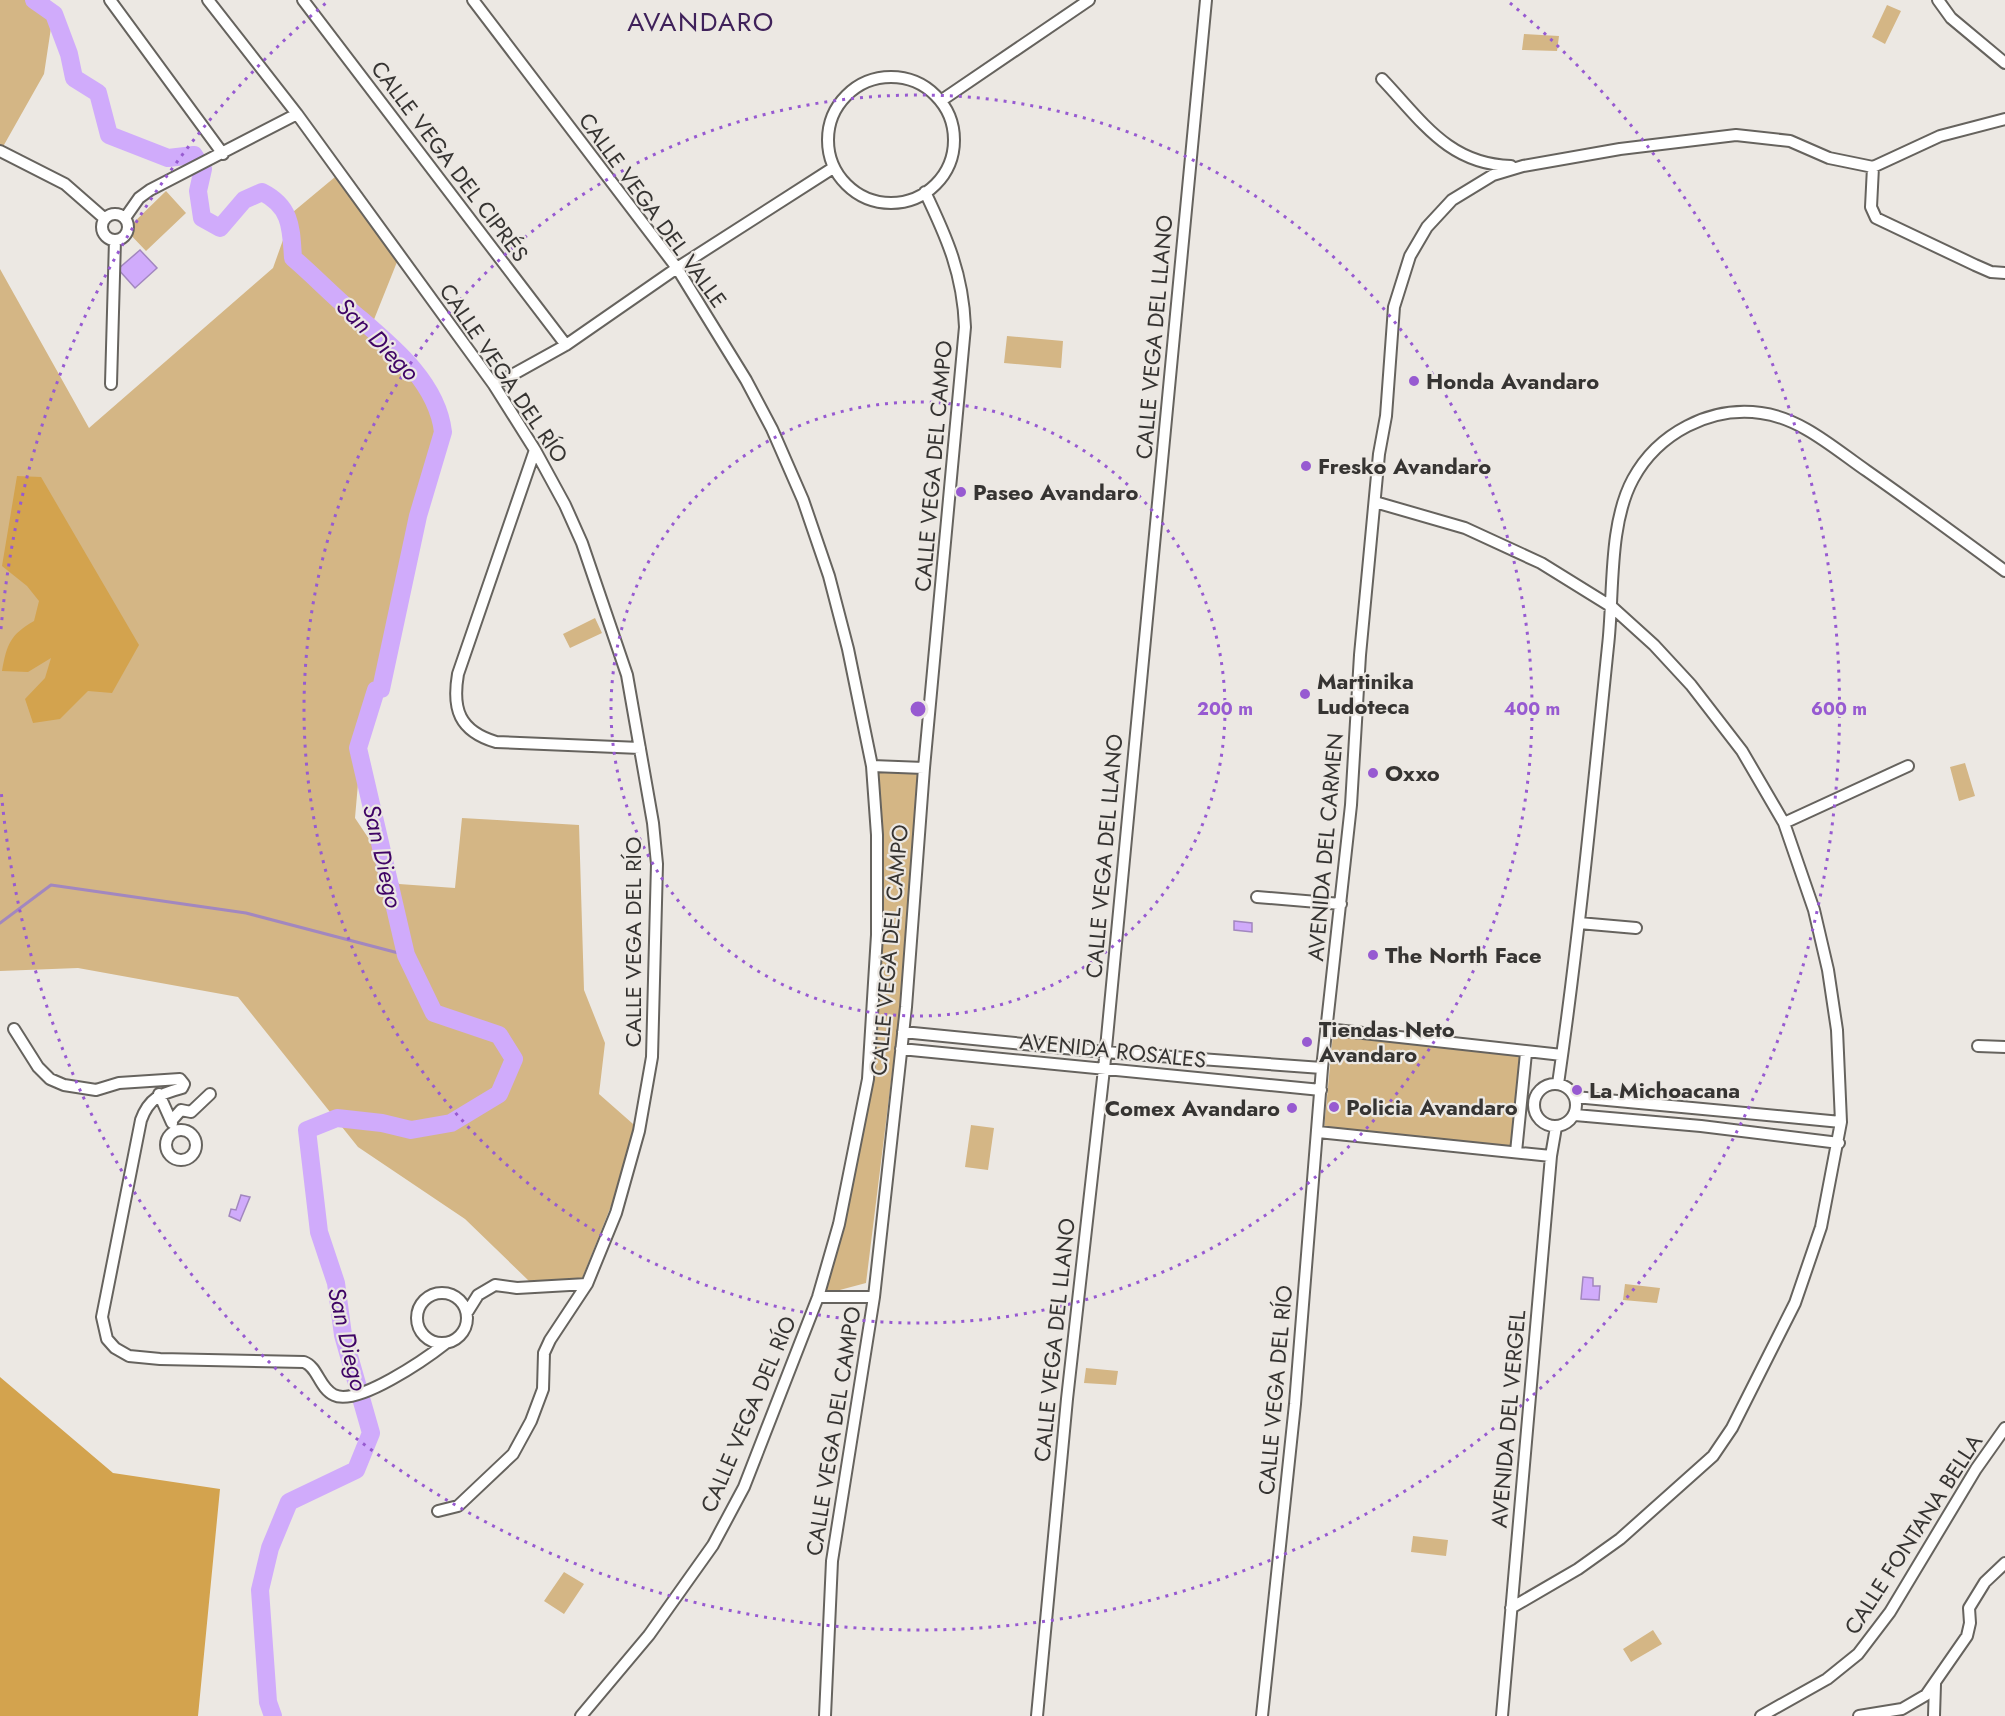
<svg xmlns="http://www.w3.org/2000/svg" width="2005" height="1716" font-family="Jost,sans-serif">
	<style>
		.green { fill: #d4b685 }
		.forest { fill: #d3a34e }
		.water { fill: #d0abfb; stroke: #a287bf; stroke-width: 1.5 }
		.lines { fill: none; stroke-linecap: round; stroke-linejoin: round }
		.stream { stroke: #a287bf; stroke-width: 3 }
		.river { stroke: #d0abfb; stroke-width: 18 }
		.minor-casing { stroke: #66635e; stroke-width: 14 }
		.minor { stroke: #fff; stroke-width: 10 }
		.ring { fill: none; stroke: #975ad1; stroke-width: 3; stroke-dasharray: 3 6 }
		.poi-dot { fill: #975ad1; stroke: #ece8e3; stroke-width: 2 }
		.labels { text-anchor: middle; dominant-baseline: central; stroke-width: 4.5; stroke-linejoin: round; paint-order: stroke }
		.street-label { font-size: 22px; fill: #363432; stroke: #ece8e3 }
		.poi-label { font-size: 22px; font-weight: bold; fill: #363432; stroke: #ece8e3; text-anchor: start }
		.water-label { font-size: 24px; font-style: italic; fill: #3f0465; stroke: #ece8e3 }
		.quarter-label { font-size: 26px; letter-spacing: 1.5px; fill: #3f215a; stroke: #ece8e3 }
		.centre { fill: #975ad1; stroke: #ece8e3; stroke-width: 3 }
		.ring-label { font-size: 18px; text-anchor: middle; font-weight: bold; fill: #975ad1; stroke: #ece8e3; stroke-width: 4.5; stroke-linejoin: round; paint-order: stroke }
	</style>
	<rect width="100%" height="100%" fill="#ece8e3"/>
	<!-- green -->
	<path class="green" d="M 0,0 L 47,0 L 54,8 L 44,74 L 0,152 Z
		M 1887,5 L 1901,11 L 1885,44 L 1872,37 Z
		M 1524,34 L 1559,36 L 1557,51 L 1522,50 Z
		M 335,177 L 399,257 L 373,322 L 405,354 L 438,397 L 446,432 L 420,518 L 382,692 L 377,692 L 361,749 L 355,818 L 399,884 L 455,888 L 462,818 L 579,825 L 584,990 L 605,1043 L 599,1094 L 641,1131 L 581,1281 L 529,1281 L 465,1219 L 358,1147 L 238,997 L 78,968 L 0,971 L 0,269 L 89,428 L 273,268 L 293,212 Z
		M 166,191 L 186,213 L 146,251 L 126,230 Z
		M 1007,336 L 1063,341 L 1061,368 L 1004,363 Z
		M 595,618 L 602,633 L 570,648 L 563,634 Z
		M 1965,763 L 1975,796 L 1959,801 L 1950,767 Z
		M 874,768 L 923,770 L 908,900 L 901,1001 L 866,1283 L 821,1295 L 870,1079 Z
		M 1333,1034 L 1520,1053 L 1511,1151 L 1324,1129 Z
		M 971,1125 L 994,1128 L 988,1170 L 965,1167 Z
		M 1625,1284 L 1660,1288 L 1657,1303 L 1623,1300 Z
		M 1086,1368 L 1118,1371 L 1116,1385 L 1084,1383 Z
		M 1413,1536 L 1448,1540 L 1446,1556 L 1411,1552 Z
		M 564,1572 L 584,1584 L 564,1614 L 544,1601 Z
		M 1653,1630 L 1662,1644 L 1631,1662 L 1623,1649 Z"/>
	<!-- forest -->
	<path class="forest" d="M 17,476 L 41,477 L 139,645 L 112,693 L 88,691 L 60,719 L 33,723 L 25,699 L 45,678 L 51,658 L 28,672 L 2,671 C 7,644 10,635 34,621 L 39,601 L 27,586 L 2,566 Z
		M 0,1377 L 113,1473 L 220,1489 L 198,1716 L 0,1716 Z"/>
	<!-- water -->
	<path class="water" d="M 140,250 L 157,268 L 135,288 L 118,269 Z
		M 1234,921 L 1252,923 L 1252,932 L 1234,930 Z
		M 241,1195 L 250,1197 L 240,1221 L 229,1216 L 231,1209 L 236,1210 Z
		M 1583,1277 L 1593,1278 L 1593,1286 L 1600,1286 L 1599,1300 L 1581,1299 Z"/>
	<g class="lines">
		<!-- stream -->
		<path class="stream" d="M 0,923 L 51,885 L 246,913 L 406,955"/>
		<!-- river -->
		<path class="river" d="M 34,0 L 54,14 L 69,54 L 74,78 L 98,93 L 109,135 L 168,158 L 194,155 L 203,169 L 198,191 L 202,218 L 220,228 L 244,200 L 262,192 C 292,207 291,229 293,258 C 313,275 331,294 351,311 C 388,343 437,380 443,432 L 418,516 L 381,689 L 376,690 L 358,748 L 406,955 L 434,1013 L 499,1035 L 514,1059 L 499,1094 L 451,1123 L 411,1130 L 382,1123 L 337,1118 L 307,1130 L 319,1232 L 336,1283 L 343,1335 L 371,1433 L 356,1470 L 289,1502 L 270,1548 L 260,1590 L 268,1702 L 273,1716"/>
		<!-- minor casing -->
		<g class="minor-casing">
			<path id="minor" d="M 110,0 L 223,154
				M 208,0 L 297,114 L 494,385 L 535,450 L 565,505 L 582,543 L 627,675 L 653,823 L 657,864 L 652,1057 L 639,1131 L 616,1213 L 587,1284 L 550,1340 L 544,1353 L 543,1389 L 531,1421 L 513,1454 L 458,1506 L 438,1511
				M 303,0 L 566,345
				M 473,0 L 677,268 L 746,380 L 772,429 L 803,500 L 829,576 L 848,649 L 872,766 L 877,835 L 877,935 L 868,1079 L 839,1224 L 818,1297 L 744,1487 L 713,1545 L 649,1635 L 581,1716
				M 1938,0 L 1951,18 L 2005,63
				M828 140a63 63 0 1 1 126 0a63 63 0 1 1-126 0Z
				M 1382,79 C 1422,121 1448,164 1511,166
				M 942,100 L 1089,0
				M 0,151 L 65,184 L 105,219
				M 1873,167 L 1871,207 L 1876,218 L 1975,265 L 1991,272 L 2005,273
				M102 227a13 13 0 1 1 26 0a13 13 0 1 1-26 0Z
				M 125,218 L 139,198 L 150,190 L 297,114
				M 111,384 L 115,240
				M 494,385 L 566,345 L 677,268 L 833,168
				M 535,450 L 458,674 C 452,709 459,731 496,742 L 640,748
				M 1375,502 L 1465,528 L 1541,563 L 1612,607 L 1654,645 L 1691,685 L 1742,751 L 1784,823 L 1814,910 L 1828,970 L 1837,1030 L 1841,1122 L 1821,1227 L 1795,1303 L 1732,1428 L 1713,1456 L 1620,1539 L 1578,1569 L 1511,1608
				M 872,766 L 924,768
				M 1784,823 L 1908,766
				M 1257,897 L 1341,904
				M 1579,923 L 1636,928
				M 14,1029 L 38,1067 L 50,1079 L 64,1085 L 96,1090 L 119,1083 L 180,1079 L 184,1084 L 182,1088 C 160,1094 149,1098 141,1120 L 102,1317 L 107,1339 L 115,1348 L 129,1356 L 160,1359 L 304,1362 C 318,1367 319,1388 334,1395 C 357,1407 427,1358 446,1343
				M 1327,1029 L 1562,1055
				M 903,1032 L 1105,1052 L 1322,1068
				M 1978,1046 L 2005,1047
				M 901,1049 L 1321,1090
				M1534 1105a21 21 0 1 1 42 0a21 21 0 1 1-42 0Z
				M 1558,1084 C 1579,939 1593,792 1608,646 C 1614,595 1608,525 1633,479 C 1658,433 1710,406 1761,413 C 1801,418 1835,449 1867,471 C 1914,504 1959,537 2005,571
				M 159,1094 L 172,1123
				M 1575,1097 L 1841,1122
				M 1575,1115 L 1701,1126 L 1839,1143
				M 173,1119 L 181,1110 L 191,1112 L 210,1094
				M166 1145a15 15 0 1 1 30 0a15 15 0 1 1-30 0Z
				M 1318,1132 L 1551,1156
				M 1516,1152 L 1526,1053
				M417 1318a25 25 0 1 1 50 0a25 25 0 1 1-50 0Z
				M 818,1297 L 874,1297
				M 468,1311 L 478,1295 L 495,1285 L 517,1288 L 587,1284
				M 825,1716 L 832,1561 L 874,1297 L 906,1007 L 924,768 L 965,327 C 963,274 947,238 925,192
				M 1037,1716 L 1067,1399 L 1104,1069 L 1206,0
				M 1262,1716 L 1295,1404 L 1322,1068 L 1351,805 L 1360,655 L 1379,454 L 1386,416 L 1394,307 L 1410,256 L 1427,227 L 1452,200 L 1493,175 L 1523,166 L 1620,149 L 1736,135 L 1790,141 L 1829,158 L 1873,167 L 1940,136 L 2005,119
				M 1502,1716 L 1551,1156 L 1556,1127
				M 1761,1716 L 1827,1679 L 1858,1654 L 1890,1612 L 1976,1469 L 2005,1428
				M 1859,1716 L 1902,1709 L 1926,1695 L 1967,1636 L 1970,1623 L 1969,1608 L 1985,1582 L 2005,1563
				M 1934,1716 L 1935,1684"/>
		</g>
		<!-- minor -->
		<use href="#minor" class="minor"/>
	</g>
	<!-- distance rings -->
	<g class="ring">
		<circle cx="918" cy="709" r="307"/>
		<circle cx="918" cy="709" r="614"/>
		<path d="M1 629A921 921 0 0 1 326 3M1510 3A921 921 0 1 1 1 789"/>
	</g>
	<!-- markers -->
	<g class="poi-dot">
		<circle cx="1414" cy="381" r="6"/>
		<circle cx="1306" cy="466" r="6"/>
		<circle cx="961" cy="492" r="6"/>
		<circle cx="1305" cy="694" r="6"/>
		<circle cx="1373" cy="773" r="6"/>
		<circle cx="1373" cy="955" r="6"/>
		<circle cx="1307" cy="1042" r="6"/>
		<circle cx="1577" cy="1090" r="6"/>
		<circle cx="1334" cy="1107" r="6"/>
		<circle cx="1292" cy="1108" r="6"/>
	</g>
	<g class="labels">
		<!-- street labels -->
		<g class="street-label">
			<text transform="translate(450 161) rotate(53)">CALLE VEGA DEL CIPRÉS</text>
			<text transform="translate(653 210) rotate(54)">CALLE VEGA DEL VALLE</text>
			<text transform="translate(1154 337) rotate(-85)">CALLE VEGA DEL LLANO</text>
			<text transform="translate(504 373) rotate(56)">CALLE VEGA DEL RÍO</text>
			<text transform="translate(933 466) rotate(-85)">CALLE VEGA DEL CAMPO</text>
			<text transform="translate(1325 847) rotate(-85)">AVENIDA DEL CARMEN</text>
			<text transform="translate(1104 856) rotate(-85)">CALLE VEGA DEL LLANO</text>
			<text transform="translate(633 942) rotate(-90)">CALLE VEGA DEL RÍO</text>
			<text transform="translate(889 950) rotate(-85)">CALLE VEGA DEL CAMPO</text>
			<text transform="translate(1113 1050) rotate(6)">AVENIDA ROSALES</text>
			<text transform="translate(1054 1340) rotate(-84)">CALLE VEGA DEL LLANO</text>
			<text transform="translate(1275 1390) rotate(-85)">CALLE VEGA DEL RÍO</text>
			<text transform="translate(748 1414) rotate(-67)">CALLE VEGA DEL RÍO</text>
			<text transform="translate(1508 1419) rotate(-85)">AVENIDA DEL VERGEL</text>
			<text transform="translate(833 1431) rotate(-81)">CALLE VEGA DEL CAMPO</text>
			<text transform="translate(1913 1534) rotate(-57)">CALLE FONTANA BELLA</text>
		</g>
		<!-- poi labels -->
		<g class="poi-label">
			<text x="1426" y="381">Honda Avandaro</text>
			<text x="1318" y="466">Fresko Avandaro</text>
			<text x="973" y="492">Paseo Avandaro</text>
			<text x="1317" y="681">Martinika<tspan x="1317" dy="25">Ludoteca</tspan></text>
			<text x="1385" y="773">Oxxo</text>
			<text x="1385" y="955">The North Face</text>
			<text x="1319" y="1029">Tiendas Neto<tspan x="1319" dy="25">Avandaro</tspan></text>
			<text x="1589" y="1090">La Michoacana</text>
			<text x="1346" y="1107">Policia Avandaro</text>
			<text x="1280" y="1108" text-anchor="end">Comex Avandaro</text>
		</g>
		<!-- water labels -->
		<g class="water-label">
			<text transform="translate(378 339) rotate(45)">San Diego</text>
			<text transform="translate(383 856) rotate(77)">San Diego</text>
			<text transform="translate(348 1339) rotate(77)">San Diego</text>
		</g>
		<!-- quarter labels -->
		<g class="quarter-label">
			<text x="701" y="22">AVANDARO</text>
		</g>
	</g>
	<circle cx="918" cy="709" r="9" class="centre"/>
	<g class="ring-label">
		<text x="1225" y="715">200 m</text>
		<text x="1532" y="715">400 m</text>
		<text x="1839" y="715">600 m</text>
	</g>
</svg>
